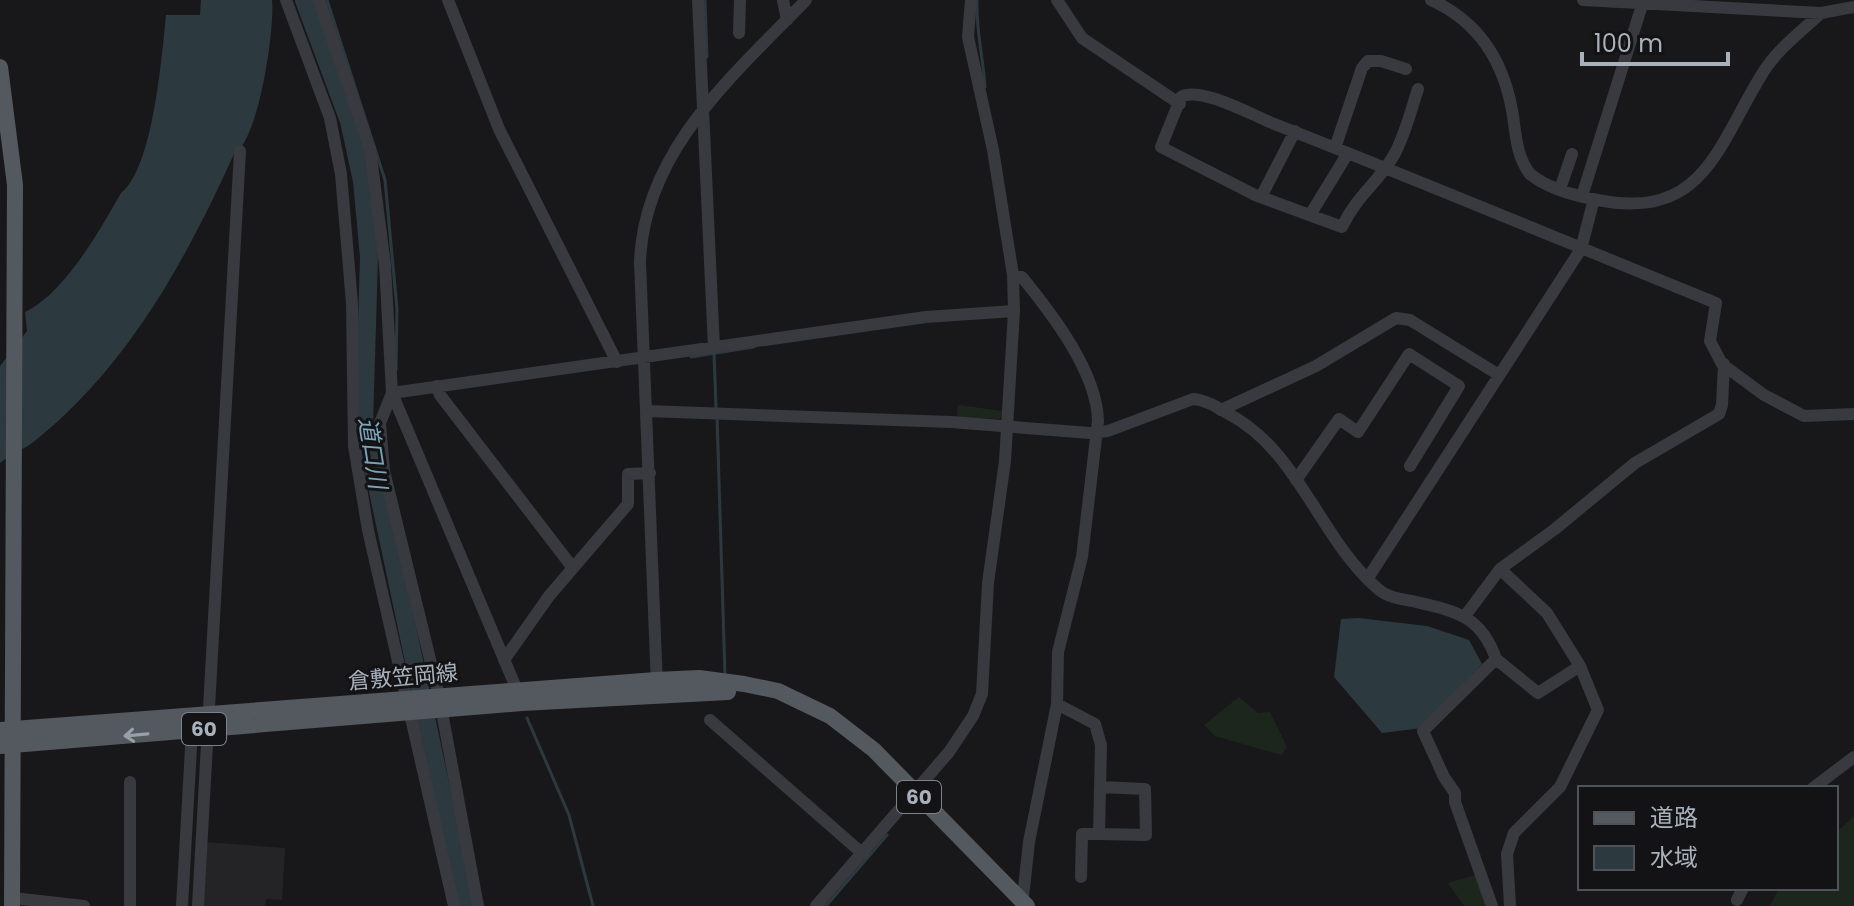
<svg xmlns="http://www.w3.org/2000/svg" width="1854" height="906" font-family="Poppins,'Noto Sans JP',sans-serif">
	<style>
		.built { fill: #242427 }
		.green { fill: #1d261d }
		.water { fill: #2c3a40 }
		.lines { fill: none; stroke-linecap: round; stroke-linejoin: round }
		.stream { stroke: #2c3a40; stroke-width: 3 }
		.river { stroke: #2c3a40; stroke-width: 18 }
		.minor { stroke: #383a40; stroke-width: 12 }
		.major { stroke: #54585f; stroke-width: 16 }
		.oneway { stroke: #989fa9 }
		.labels { text-anchor: middle; dominant-baseline: central; stroke-width: 6; stroke-linejoin: round; paint-order: stroke }
		.shield { fill: #131315; stroke: #7c8289; stroke-width: 2 }
		.shield-label { font-size: 20px; font-weight: bold; fill: #a9b1bb }
		.street-label { font-size: 22px; fill: #a9b1bb; stroke: #131315 }
		.water-label { font-size: 24px; font-style: italic; fill: #7da5b9; stroke: #131315 }
	</style>
	<rect width="100%" height="100%" fill="#18181a"/>
	<!-- built -->
	<path class="built" d="M 205,842 L 285,848 L 282,900 L 266,899 L 265,906 L 204,906 Z"/>
	<!-- green -->
	<path class="green" d="M 958,405 L 1003,411 L 1000,419 L 957,418 Z
		M 1239,697 L 1258,713 L 1270,712 L 1287,747 L 1282,755 L 1215,736 L 1204,725 Z
		M 1854,816 L 1854,906 L 1770,906 L 1779,888 L 1836,888 L 1836,833 Z
		M 1478,874 L 1489,906 L 1464,906 L 1448,883 Z"/>
	<!-- water -->
	<path class="water" d="M 201,0 L 272,0 C 275,28 259,140 234,154 C 186,260 128,366 36,440 C 25,449 11,454 0,463 L 0,366 L 27,331 L 25,312 C 64,294 100,230 121,193 C 153,169 162,55 166,15 L 200,15 Z
		M 1358,618 L 1427,626 L 1469,640 L 1482,664 L 1422,728 L 1382,733 L 1334,677 L 1341,619 Z"/>
	<g class="lines">
		<!-- stream -->
		<path class="stream" d="M 327,0 L 385,180 L 397,309 L 396,370
			M 705,0 L 707,57
			M 977,0 C 976,33 983,55 985,87
			M 714,352 L 716,408
			M 691,357 L 754,347
			M 717,416 L 725,676
			M 527,718 L 569,815 L 593,906
			M 826,906 L 887,835"/>
		<!-- river -->
		<path class="river" d="M 304,0 L 349,121 L 362,181 L 369,257 L 364,425 L 466,906"/>
		<!-- minor -->
		<path class="minor" d="M 286,0 L 330,118 L 341,174 L 352,303 L 354,446 L 368,530 L 454,906
			M 319,0 L 370,149 L 385,265 L 392,393 L 517,690
			M 448,0 L 499,129 L 617,362
			M 698,0 L 714,348
			M 783,0 L 787,20
			M 1057,0 L 1082,38 L 1180,104
			M 1431,0 C 1480,22 1505,64 1513,116 C 1516,137 1517,157 1530,174 C 1547,188 1576,196 1598,200 C 1703,221 1717,147 1762,74 C 1776,50 1801,32 1821,13
			M 1583,0 L 1821,13 L 1854,7
			M 739,33 L 740,0
			M 1418,89 C 1411,110 1405,135 1394,155 C 1379,182 1357,195 1342,227 L 1255,195 L 1161,147 L 1181,97 C 1200,86 1252,115 1272,123 C 1421,181 1568,243 1716,303 L 1710,341 L 1722,364 L 1764,395 L 1804,416 L 1854,414
			M 1335,148 L 1362,68 L 1368,61 L 1381,61 L 1406,69
			M 1560,189 L 1572,154
			M 1582,196 L 1643,2
			M 1261,197 L 1295,131
			M 1310,215 L 1348,153
			M 1013,275 L 1022,277 C 1052,314 1097,372 1098,421 L 1082,557 L 1058,652 L 1057,704 L 1029,842 L 1022,906
			M 437,386 L 440,395 L 573,568
			M 392,393 L 926,317 L 1014,311
			M 392,393 L 380,423 L 384,471 L 439,696 L 478,906
			M 1221,410 L 1316,366 L 1396,318 L 1410,320 L 1499,375
			M 647,411 L 951,422 L 1090,433 L 1108,431 L 1193,399 C 1206,400 1217,407 1227,413 C 1299,450 1318,537 1378,589 C 1387,597 1400,599 1412,601 C 1455,611 1481,615 1496,659 L 1423,731 L 1444,777 L 1455,793 L 1455,802 L 1492,906
			M 1296,480 L 1339,419 L 1358,432 L 1409,354 L 1459,386 L 1410,466
			M 1500,569 L 1547,613 L 1580,666 L 1598,710 L 1560,787 L 1514,833 L 1507,854 L 1510,906
			M 1368,578 L 1581,249 L 1594,199
			M 1465,616 L 1500,569 L 1555,529 L 1635,463 L 1719,414 L 1722,405 L 1724,364
			M 1496,659 L 1538,693 L 1580,666
			M 504,660 L 549,596 L 628,504 L 628,474 L 650,473
			M 657,686 L 640,262 C 644,150 734,75 806,0
			M 1057,704 L 1095,724 L 1101,745 L 1099,834 L 1082,834 L 1081,877
			M 710,720 L 863,854
			M 130,782 L 130,906
			M 1813,788 L 1854,757
			M 1099,834 L 1146,835 L 1145,789 L 1100,787
			M 13,898 L 84,906
			M 1737,900 L 1743,888
			M 182,906 L 192,730
			M 198,906 L 240,151
			M 816,906 L 949,752 L 973,716 L 982,694 L 988,583 L 1005,461 L 1014,311 L 1013,275 L 993,150 L 968,37 L 971,0"/>
		<!-- major -->
		<path class="major" d="M 0,67 L 15,185 L 12,906
			M 0,730 L 656,680 L 699,678 L 744,684 L 778,691 L 830,716 L 874,750 L 1027,906
			M 0,746 L 522,703 L 728,692"/>
	</g>
	<!-- one-way arrows -->
	<defs><path id="oneway-shaft" d="M-6 0H5M1.5-3L5.5 0L1.5 3" fill="none" stroke-width="1.6" stroke-linecap="round" stroke-linejoin="round" transform="scale(2)"/></defs>
	<use class="oneway" href="#oneway-shaft" transform="translate(136 735) rotate(175)"/>
	<g class="labels">
		<!-- shield labels -->
		<g class="shield">
			<rect x="182" y="713" width="44" height="32" rx="6"/>
			<rect x="897" y="781" width="44" height="32" rx="6"/>
		</g>
		<g class="shield-label">
			<text x="204" y="729">60</text>
			<text x="919" y="797">60</text>
		</g>
		<!-- street labels -->
		<g class="street-label">
			<text transform="translate(403 677) rotate(-5)">倉敷笠岡線</text>
		</g>
		<!-- water labels -->
		<g class="water-label">
			<text transform="translate(373 453) rotate(81)">道口川</text>
		</g>
	</g>
	<!-- legend -->
	<rect x="1578" y="786" width="260" height="104" fill="#131315" stroke="#4f5257" stroke-width="2"/>
	<rect x="1594" y="812" width="40" height="12" fill="#54585f" stroke="#4f5257" stroke-width="2"/>
	<text x="1650" y="826" font-size="24" fill="#a9b1bb">道路</text>
	<rect x="1594" y="846" width="40" height="24" fill="#2c3a40" stroke="#4f5257" stroke-width="2"/>
	<text x="1650" y="866" font-size="24" fill="#a9b1bb">水域</text>
	<!-- scale -->
	<path d="M1582 52v12h146v-12" fill="none" stroke="#a9b1bb" stroke-width="4"/>
	<text x="1594" y="52" font-size="24" fill="#a9b1bb" stroke="#131315" stroke-width="6" paint-order="stroke">100 m</text>
</svg>
